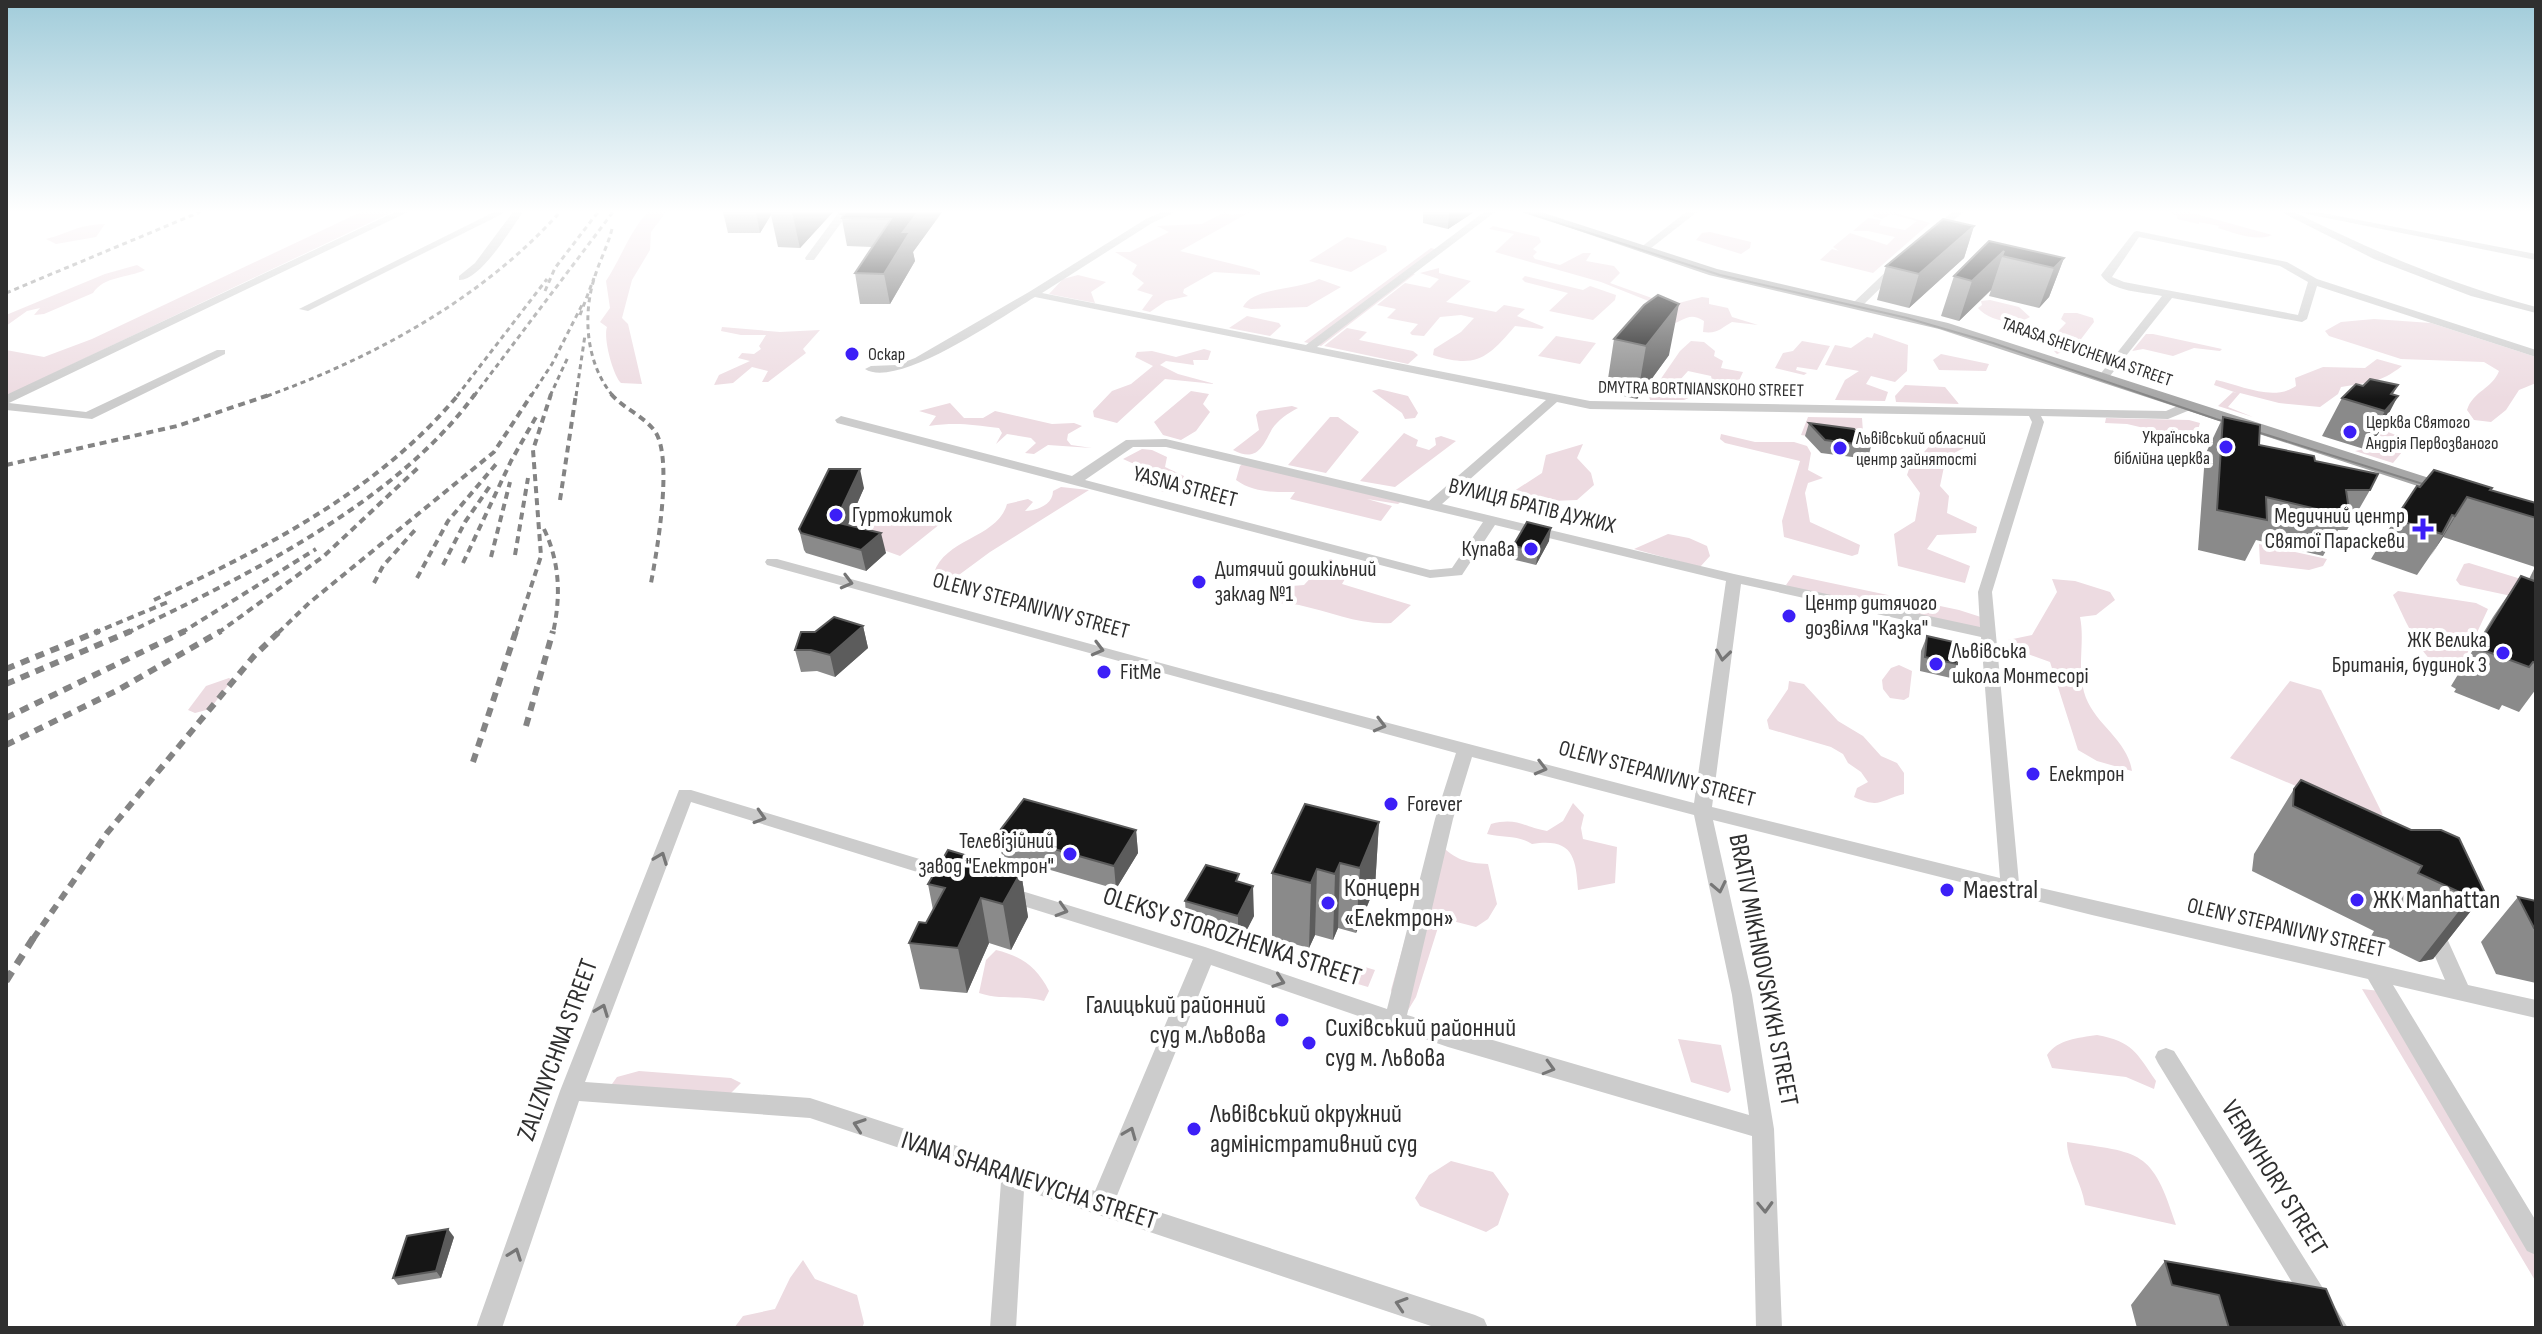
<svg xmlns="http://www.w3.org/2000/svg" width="2542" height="1334" font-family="'Sofia Sans Condensed',sans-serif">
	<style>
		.green { fill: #eddbe1 }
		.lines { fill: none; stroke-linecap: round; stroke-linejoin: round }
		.minor { fill: #ccc; fill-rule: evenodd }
		.major { fill: #a7a7a7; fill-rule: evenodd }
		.tram { stroke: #848484; stroke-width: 2 }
		.rail-far3 { stroke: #848484; stroke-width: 3; stroke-dasharray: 5 4; stroke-linecap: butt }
		.rail-far2 { stroke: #848484; stroke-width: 4; stroke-dasharray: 7 5; stroke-linecap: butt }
		.rail-far1 { stroke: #848484; stroke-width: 6; stroke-dasharray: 9 7; stroke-linecap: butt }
		.rail { stroke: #848484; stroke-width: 7; stroke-dasharray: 11 9; stroke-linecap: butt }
		.wall { fill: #8a8a8a }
		.shaded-wall { fill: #5c5c5c }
		.building { fill: #161616; stroke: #5c5c5c; stroke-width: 2 }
		.oneway { stroke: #767676 }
		.poi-dot { fill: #3c1ff7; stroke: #fff; stroke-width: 3 }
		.labels { text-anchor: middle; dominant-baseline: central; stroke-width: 8; stroke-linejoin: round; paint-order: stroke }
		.far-street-label { font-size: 18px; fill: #2f2f2f; stroke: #fff }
		.far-poi-label { font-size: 18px; fill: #2f2f2f; stroke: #fff; text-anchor: start }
		.street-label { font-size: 22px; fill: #2f2f2f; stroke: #fff }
		.poi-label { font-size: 22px; fill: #2f2f2f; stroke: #fff; text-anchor: start }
		.near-poi-label { font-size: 26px; fill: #2f2f2f; stroke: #fff; text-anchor: start }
		.near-street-label { font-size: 26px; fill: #2f2f2f; stroke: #fff }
	</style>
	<rect width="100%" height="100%" fill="#fff"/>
	<!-- green -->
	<path class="green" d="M 361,212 L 392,212 L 6,396 L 6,350 L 44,357 L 92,339 Z
		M 648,212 L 666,212 L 651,232 L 650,250 L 632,280 L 622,318 L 628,324 L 642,384 L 621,383 C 613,375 603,338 607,327 L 600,322 L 610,308 L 606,281 C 620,260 631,229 648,212 Z
		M 1225,212 L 1231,215 L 1250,212 L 1180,251 L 1253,269 L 1260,272 L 1260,275 L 1214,272 L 1184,289 L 1183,293 L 1188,296 L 1166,301 L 1150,312 L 1142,310 L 1153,295 L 1137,290 L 1144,283 L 1132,274 L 1137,265 L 1115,252 L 1130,252 L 1169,232 L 1157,226 L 1202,224 Z
		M 1875,212 L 1892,212 L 1930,223 L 1873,273 L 1820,260 L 1832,249 L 1839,251 L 1833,247 L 1850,233 L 1887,245 L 1895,237 L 1868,231 L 1853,231 L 1868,218 L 1881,220 L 1879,225 L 1905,230 L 1917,221 L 1891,214 L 1882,219 L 1872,216 Z
		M 2169,212 L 2189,212 L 2272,235 C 2256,242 2235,233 2218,228 L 2219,226 L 2199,222 L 2199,224 L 2177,219 L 2177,216 Z
		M 105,224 L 96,237 L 56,244 L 46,239 C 70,233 76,225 105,224 Z
		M 1493,226 L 1539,237 L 1541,242 L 1533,249 L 1537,252 L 1533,256 L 1535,259 L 1560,265 L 1583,253 L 1591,253 L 1586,261 L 1614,266 L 1620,273 L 1610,283 L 1663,302 L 1666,308 L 1601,282 L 1495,252 L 1514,234 L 1489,229 Z
		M 1710,232 L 1751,242 L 1750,248 L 1741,254 L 1696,240 L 1702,233 Z
		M 1347,237 L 1386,246 L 1387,251 L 1351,272 L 1309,261 Z
		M 1431,248 L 1438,250 L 1410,273 L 1415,274 L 1321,346 L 1304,342 Z
		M 137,265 L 145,270 C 128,278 104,276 93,293 L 44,314 L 34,315 L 40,308 L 27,311 L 6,326 L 6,315 L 105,274 Z
		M 1439,268 L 1439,273 L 1471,281 L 1446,302 L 1496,312 L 1504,305 L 1525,309 L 1517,316 L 1544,327 L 1542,329 L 1515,326 C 1488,358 1476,369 1433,355 L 1434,349 L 1461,332 L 1474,318 L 1461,315 L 1440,317 L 1424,336 L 1412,335 L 1410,333 L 1418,324 L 1387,318 L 1396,309 L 1377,305 L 1405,283 L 1430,288 L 1439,279 L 1420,273 Z
		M 1078,275 L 1106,282 L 1091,292 L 1095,303 L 1049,294 L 1063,279 Z
		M 1525,276 L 1583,290 L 1590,286 L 1616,295 L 1615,300 L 1593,320 L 1549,311 L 1568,293 L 1525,282 L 1522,279 Z
		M 1319,279 L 1341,287 L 1307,307 L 1251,309 L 1243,307 C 1252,287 1300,290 1319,279 Z
		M 1702,297 L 1709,298 L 1709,304 L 1728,308 L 1732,317 L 1758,325 L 1732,322 C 1721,328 1718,334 1703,332 L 1704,321 C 1688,311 1684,322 1671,324 L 1671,305 Z
		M 1990,300 L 2019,307 L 2030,317 C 2016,326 1989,321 1978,308 L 1982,305 L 1981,301 Z
		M 2064,313 L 2077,313 L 2093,318 L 2094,322 L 2075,347 L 2057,354 L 2054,351 L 2057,348 L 2047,343 L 2066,323 L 2061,319 Z
		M 1247,316 L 1279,323 L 1281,326 L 1270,336 L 1229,328 Z
		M 2374,319 L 2431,323 L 2536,357 L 2536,383 L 2519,390 L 2506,410 L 2491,422 L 2474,420 L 2467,410 C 2473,391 2492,389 2499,371 L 2484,362 L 2401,359 L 2329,336 L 2325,331 L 2341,322 Z
		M 722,327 L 780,332 L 820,330 L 803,349 L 806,353 L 768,382 L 762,382 L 768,371 L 752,367 L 733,383 L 714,385 L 719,375 L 750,361 L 738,358 L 742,353 L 754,354 L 761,349 L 759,346 L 766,335 L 741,335 L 721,331 Z
		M 1347,328 L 1367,332 L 1359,340 L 1413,351 L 1418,355 L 1408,364 L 1324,346 Z
		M 1874,333 L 1908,345 L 1907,371 L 1895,382 L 1871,376 L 1866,384 L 1888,392 L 1885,401 L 1835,400 L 1845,380 L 1859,371 L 1825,365 L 1835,345 L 1851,348 L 1867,337 L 1872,338 Z
		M 2146,334 L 2153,334 L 2222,349 L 2220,351 L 2194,348 L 2173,356 L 2143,349 L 2132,351 Z
		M 1556,336 L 1596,343 L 1580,364 L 1538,356 Z
		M 1691,341 L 1704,342 L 1715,351 L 1714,356 L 1723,361 L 1721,368 L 1743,372 L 1737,385 L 1719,385 L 1712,380 L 1711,376 L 1688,371 L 1679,381 L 1693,389 L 1693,396 L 1684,400 L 1650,400 L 1649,396 L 1680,351 Z
		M 1802,341 L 1830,346 L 1817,370 L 1797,367 L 1796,370 L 1807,373 L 1804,375 L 1775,368 L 1783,353 L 1793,351 Z
		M 1204,349 L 1211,351 L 1208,360 L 1193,360 L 1194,365 L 1166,361 L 1160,365 L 1178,374 L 1215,384 L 1165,379 L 1117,423 L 1094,417 L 1093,411 L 1112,391 L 1131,384 L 1153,366 L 1135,357 L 1137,352 L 1152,351 L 1176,357 Z
		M 1941,354 L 1989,364 L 1986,371 L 1939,370 L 1933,360 Z
		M 2377,359 L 2402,366 C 2379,384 2368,382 2341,387 L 2338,394 L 2320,407 L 2279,403 L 2240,393 L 2228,407 L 2253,417 L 2218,406 L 2233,392 L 2237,393 L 2214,385 L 2216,380 C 2241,385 2273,402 2296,386 L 2295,378 L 2323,367 L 2365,368 Z
		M 1905,385 L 1945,387 L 1959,404 L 1896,402 L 1895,396 Z
		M 1379,389 L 1408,396 L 1418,413 L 1415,418 L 1405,419 L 1402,413 L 1372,391 Z
		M 1191,391 L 1209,394 L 1203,404 L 1210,412 L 1196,431 L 1181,440 L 1163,435 L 1154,422 Z
		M 950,403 L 964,418 L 983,418 L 995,411 L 1052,424 L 1074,423 L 1082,426 L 1068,434 L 1067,440 L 1071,445 L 1092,448 L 1048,445 L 1034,454 L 1025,453 L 1036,443 L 1031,438 L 1007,434 L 996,444 L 1002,433 L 999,428 C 971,425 958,422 929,426 L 936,416 L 919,411 Z
		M 1292,406 L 1298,408 C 1288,413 1278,420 1272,429 C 1263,446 1257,463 1233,450 L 1259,430 L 1256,415 L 1259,411 Z
		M 1330,417 L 1338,417 L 1359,432 L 1326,473 L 1288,465 Z
		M 1808,417 L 1862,418 L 1863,432 L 1869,445 L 1801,435 Z
		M 2106,418 L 2189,420 L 2200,423 L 2195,440 L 2127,424 L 2105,423 Z
		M 2383,430 L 2411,441 L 2393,463 L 2355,451 L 2374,447 Z
		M 1404,433 L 1418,440 L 1416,446 L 1429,450 L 1436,445 L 1435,438 L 1441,436 L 1456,441 L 1395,487 L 1360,481 Z
		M 1972,433 L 1978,441 L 1946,457 L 1940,486 L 1949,496 L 1947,513 L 1977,527 L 1976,533 L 1937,535 L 1927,549 L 1970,566 L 1965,583 L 1898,566 L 1894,534 L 1915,521 L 1920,493 L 1907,475 L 1911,463 C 1919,460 1919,457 1925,451 C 1938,436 1954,435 1972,433 Z
		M 1721,434 L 1755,442 L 1794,442 L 1807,446 L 1811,453 L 1808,470 L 1823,478 L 1808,483 L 1805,493 L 1810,522 L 1860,545 L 1858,554 L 1852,556 L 1784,537 L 1782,521 L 1800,461 L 1725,443 L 1720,439 Z
		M 1583,444 L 1577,458 L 1591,473 L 1594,485 L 1577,500 L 1528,502 L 1508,495 L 1542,473 L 1546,455 Z
		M 1142,449 L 1152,450 L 1167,457 L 1165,467 L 1184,476 L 1181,484 L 1164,492 L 1142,485 L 1152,472 L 1123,459 Z
		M 1244,463 L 1402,501 L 1398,504 L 1367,499 L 1392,506 L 1381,521 L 1290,499 L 1295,492 C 1274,492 1254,493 1236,480 L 1240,466 Z
		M 1061,487 L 1089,490 L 990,552 L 948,583 L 941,584 L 934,573 C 945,538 998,538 1007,504 L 1028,499 L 1033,502 L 1025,511 C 1036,511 1053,505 1053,491 Z
		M 862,508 L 867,512 L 950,516 L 900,556 L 864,543 L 852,524 Z
		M 1668,534 L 1689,538 L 1707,546 L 1710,556 L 1700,567 L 1634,549 Z
		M 2259,544 L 2327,559 L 2323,566 L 2309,570 L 2260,564 Z
		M 1329,558 L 1352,567 L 1342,584 L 1411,605 L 1391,623 C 1359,625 1331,612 1299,605 C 1282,602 1266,604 1249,603 L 1243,597 L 1242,590 L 1304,585 Z
		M 2469,563 L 2521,579 L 2516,597 L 2460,585 L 2456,580 L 2464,564 Z
		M 1793,575 L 1959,610 L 1984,618 L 1983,630 L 1793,589 L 1786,585 Z
		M 2052,579 L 2075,581 L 2110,592 L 2115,600 L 2096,615 L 2080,617 C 2085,641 2077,666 2084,692 C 2093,724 2127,738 2132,771 L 2097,761 L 2078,750 L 2050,662 L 2008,647 L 2008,640 L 2032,635 L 2057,592 Z
		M 2398,591 L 2476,603 L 2488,609 L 2459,671 C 2427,678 2405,618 2393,595 Z
		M 1899,665 L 1912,671 L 1909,697 L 1904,700 L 1890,698 L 1883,689 L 1882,680 L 1891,668 Z
		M 229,678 L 232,680 L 210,709 L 195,713 L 188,710 L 206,686 Z
		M 1789,681 L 1804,684 L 1838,721 L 1863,736 L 1881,756 L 1897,763 L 1904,773 L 1904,794 C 1880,800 1880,809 1854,797 L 1857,788 L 1868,782 L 1861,772 L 1848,763 L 1843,754 L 1831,747 L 1769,729 L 1767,720 L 1788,689 Z
		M 2290,681 L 2321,690 L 2383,815 L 2357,812 L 2230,758 Z
		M 1573,803 L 1584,815 L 1581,828 L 1583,839 L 1617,847 L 1615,883 L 1578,890 C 1576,856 1572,838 1532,844 C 1518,835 1503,838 1487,834 L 1491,824 C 1517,817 1524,827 1547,831 L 1563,821 Z
		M 1440,844 C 1455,860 1467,863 1488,864 L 1497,904 L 1488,919 L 1476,927 L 1441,918 L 1416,997 L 1407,1012 L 1396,1006 L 1391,990 L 1418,893 Z
		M 996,950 C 1021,956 1037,967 1049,991 L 1044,1001 C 1019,994 1003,1001 979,993 L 986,960 Z
		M 1331,957 L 1375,970 L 1368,987 L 1324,974 Z
		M 2362,989 L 2380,991 L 2536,1253 L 2536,1282 Z
		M 2097,1035 C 2133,1042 2136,1052 2156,1081 L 2154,1089 L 2126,1077 L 2052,1068 L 2047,1055 C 2058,1039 2078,1038 2097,1035 Z
		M 1678,1039 L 1721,1045 L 1731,1090 L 1728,1093 L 1691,1082 Z
		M 639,1071 L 731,1078 L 741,1083 L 728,1096 L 623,1092 L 612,1084 L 617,1077 Z
		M 2067,1142 C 2141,1153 2152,1149 2176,1225 L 2085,1205 C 2082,1183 2067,1163 2067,1142 Z
		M 1451,1161 L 1493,1172 L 1509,1194 L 1498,1225 L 1486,1232 L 1420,1206 L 1415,1198 L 1429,1175 Z
		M 803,1260 L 815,1279 L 857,1295 L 864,1323 L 862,1328 L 734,1328 L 743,1316 L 775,1309 L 790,1278 Z"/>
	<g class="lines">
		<!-- minor -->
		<path class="minor" d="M 395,212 L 408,212 L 9,403 L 86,412 L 217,350 L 225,350 L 225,354 L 92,419 L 6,410 L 6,395 Z
			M 494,212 L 506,212 L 308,311 L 299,309 Z
			M 513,212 L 523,212 C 511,229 480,281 459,280 L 459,276 L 475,263 Z
			M 839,212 L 849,212 L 814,260 L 806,260 L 805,258 Z
			M 1162,212 L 1175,212 L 1152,223 L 1042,293 L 1306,345 L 1484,212 L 1495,212 L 1317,347 L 1590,401 L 2166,411 L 2182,404 L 2190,404 L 2190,410 L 2168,419 L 2041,416 L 2044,422 L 1992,592 L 2019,883 L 2445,980 L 2423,928 L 2426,923 L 2433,920 L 2440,923 L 2468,985 L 2536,1000 L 2536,1018 L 2393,985 L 2536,1221 L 2536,1255 L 2527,1251 L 2368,979 L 2092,915 L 1713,820 L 1752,995 L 1774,1129 L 1782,1328 L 1756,1328 L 1752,1136 L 1448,1047 L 1211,965 L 1116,1198 L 1475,1315 L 1484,1319 L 1488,1328 L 1437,1328 L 1024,1190 L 1016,1328 L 990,1328 L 1001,1182 L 810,1118 L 579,1101 L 502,1328 L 476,1328 L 560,1091 L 679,790 L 691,790 L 956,870 L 963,872 L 966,877 L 963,882 L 956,884 L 691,802 L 585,1082 L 810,1098 L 1095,1191 L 1193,959 L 998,898 L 995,893 L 998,888 L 1005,886 L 1205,947 L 1387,1009 L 1435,819 L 1456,753 L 767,565 L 765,562 L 767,559 L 777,559 L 1216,678 L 1694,803 L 1726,581 L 1495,525 L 1462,575 L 1430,578 L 837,423 L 835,420 L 841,416 L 1072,476 L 1126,440 L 1166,439 L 1429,501 L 1546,400 L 1035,297 C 1003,316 897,390 865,369 L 871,366 L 897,365 L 915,358 L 1029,292 L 1146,219 ZM 1557,402 L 1590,409 L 2029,416 L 2032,422 L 1978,592 L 1980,627 L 1734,574 L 1442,504 ZM 1133,447 L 1166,447 L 1483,522 L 1452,568 L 1430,570 L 1085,480 ZM 1741,584 L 1981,637 L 2000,878 L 1712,807 ZM 1472,757 L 1694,815 L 1732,995 L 1749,1115 L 1407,1015 L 1453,819 Z
			M 1686,212 L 1697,212 L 1646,252 L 1640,252 L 1640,248 Z
			M 1952,212 L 1963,212 L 1937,235 L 1931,235 L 1931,231 Z
			M 2281,212 L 2294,212 C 2373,251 2450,284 2536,307 L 2536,313 L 2471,296 L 2374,259 Z
			M 2297,212 L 2317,212 L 2536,254 L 2536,260 Z
			M 2137,231 L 2287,262 L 2317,279 L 2536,350 L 2536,357 L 2317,286 L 2307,319 L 2302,322 L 2172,298 L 2106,381 L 2098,381 L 2098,377 L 2162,296 C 2144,292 2111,292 2101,275 L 2134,232 ZM 2139,237 L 2280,266 L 2308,282 L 2298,315 L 2124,282 L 2112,277 Z
			M 1895,263 L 1904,265 L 1861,307 L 1853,307 L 1853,303 Z
			M 2166,1048 L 2174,1051 L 2348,1328 L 2320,1328 L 2158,1063 L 2155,1057 L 2158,1051 Z"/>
		<!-- major -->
		<path class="major" d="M 1523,212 L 1541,212 L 1717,269 L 1948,323 L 2454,486 L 2456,490 L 2454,494 L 2442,494 L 1939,329 L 1709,275 Z"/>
		<!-- tram -->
		<path class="tram" d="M 1524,212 L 1720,275 L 1907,318 L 1993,343 L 2216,419 L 2442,490"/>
		<!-- rail-far3 -->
		<path class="rail-far3" d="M 612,229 C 608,245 600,260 595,276 C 582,315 586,364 613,396
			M 545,291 L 555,268 L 598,212
			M 6,293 L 200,212
			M 580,315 L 594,278
			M 267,396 C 375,357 483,298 560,212
			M 457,396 L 547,279
			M 474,396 L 613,212
			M 531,396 L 552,364 L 582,305
			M 550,396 L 568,357
			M 576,396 L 585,335"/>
		<!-- rail-far2 -->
		<path class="rail-far2" d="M 611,394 C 623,408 642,415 654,430 C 674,455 657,551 651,583
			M 6,465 L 177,426 L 272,394
			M 560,500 L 576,394
			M 544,529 C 560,563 561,596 553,633
			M 515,555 L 528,478
			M 491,557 L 510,482
			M 463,563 L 511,461 L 536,417
			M 443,565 L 465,522 L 490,486
			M 417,578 L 448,521 L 497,463
			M 374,583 L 383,566 L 415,530
			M 154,600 C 266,548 378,491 459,394
			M 94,633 L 168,602
			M 127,633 C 245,577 398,501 475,394
			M 181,633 L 316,549
			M 218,633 L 324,556 L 421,465
			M 278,633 L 309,603 L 494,452 L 532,394
			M 516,633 L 541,556 L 533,450 L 551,394"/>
		<!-- rail-far1 -->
		<path class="rail-far1" d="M 6,669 L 99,631
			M 6,684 L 131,631
			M 6,718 L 185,631
			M 526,726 L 553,631
			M 6,745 L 116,691 L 221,631
			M 473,762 L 516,631
			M 33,939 L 107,833 L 254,656 L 280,631"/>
		<!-- rail -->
		<path class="rail" d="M 6,981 L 34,937"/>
	</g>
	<!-- wall -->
	<path class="wall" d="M 723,212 L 833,212 L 800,248 L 778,247 L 771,215 L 760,233 L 728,233 Z
		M 843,212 L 942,212 L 913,252 L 915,261 L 890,304 L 860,304 L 855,273 L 872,247 L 847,246 L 841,214 Z
		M 1423,212 L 1474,212 L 1448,229 L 1423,223 Z
		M 1974,226 L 1964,258 L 1909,308 L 1877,300 L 1886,266 Z
		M 1989,241 L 2064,258 L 2049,297 L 2039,308 L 1989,296 L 1991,290 L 1959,321 L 1941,316 L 1954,276 Z
		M 1627,326 L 1669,355 L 1637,399 L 1606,392 L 1614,339 Z
		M 2398,385 L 2393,394 L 2378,434 L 2364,449 L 2322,436 L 2342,398 L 2363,386 Z
		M 2223,417 L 2259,445 L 2315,461 L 2370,490 L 2347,530 L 2338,530 L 2323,556 L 2256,540 L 2245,561 L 2198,550 L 2205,455 Z
		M 1809,423 L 1871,446 L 1868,459 L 1821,453 L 1805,436 Z
		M 2420,487 L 2490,490 L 2536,503 L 2536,689 L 2519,712 L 2502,705 L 2499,710 L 2454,692 L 2456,689 L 2451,686 L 2493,617 L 2521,576 L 2529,579 L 2535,567 L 2443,537 L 2417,575 L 2371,559 L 2395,519 Z
		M 864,488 L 848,525 L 886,553 L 866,571 L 806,553 L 804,550 L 799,529 Z
		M 1549,541 L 1536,565 L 1511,559 L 1513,546 Z
		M 863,626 L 868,648 L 835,677 L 817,671 L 801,672 L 795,650 L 815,632 Z
		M 1927,636 L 1957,664 L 1951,678 L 1920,671 L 1921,651 Z
		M 2294,789 L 2485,893 L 2433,959 L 2419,962 L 2370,938 L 2374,931 L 2252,871 L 2254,854 Z
		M 1379,822 L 1375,887 L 1356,933 L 1338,928 L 1333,940 L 1315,935 L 1309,948 L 1272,938 L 1272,873 Z
		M 1136,830 L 1138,853 L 1116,889 L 1002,856 L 998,833 Z
		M 1021,872 L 1028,917 L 1011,950 L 989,943 L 967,993 L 920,989 L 909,943 L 926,923 L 933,910 L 928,884 Z
		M 1240,882 L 1254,916 L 1238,947 L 1187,932 L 1185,901 Z
		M 2518,897 L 2536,901 L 2536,983 L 2496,974 L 2481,942 Z
		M 454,1237 L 441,1278 L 398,1285 L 393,1278 Z
		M 2165,1261 L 2343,1328 L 2137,1328 L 2131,1305 Z"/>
	<!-- shaded-wall -->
	<path class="shaded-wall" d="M 756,212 L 771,212 L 771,215 L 760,233 Z
		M 792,212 L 833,212 L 800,248 Z
		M 917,212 L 942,212 L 913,252 L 915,261 L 890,304 L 884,274 L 903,232 Z
		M 1449,212 L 1474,212 L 1448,229 Z
		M 1974,226 L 1964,258 L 1909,308 L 1919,274 Z
		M 2004,251 L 1991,290 L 1959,321 L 1972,281 Z
		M 2064,258 L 2049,297 L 2039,308 L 2054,268 Z
		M 1679,304 L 1669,355 L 1637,399 L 1646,346 Z
		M 2398,396 L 2378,434 L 2364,449 L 2385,411 Z
		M 860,469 L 864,488 L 840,542 L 835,522 Z
		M 2467,497 L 2443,537 L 2430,557 L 2455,516 Z
		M 1551,528 L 1549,541 L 1536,565 L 1538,551 Z
		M 881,533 L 886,553 L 866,571 L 861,550 Z
		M 863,626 L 868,648 L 835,677 L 830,655 Z
		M 1379,822 L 1375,887 L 1356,933 L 1360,868 Z
		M 1136,830 L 1138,853 L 1116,889 L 1114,866 Z
		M 1340,863 L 1338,928 L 1333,940 L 1335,874 Z
		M 1317,869 L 1315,935 L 1309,948 L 1311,883 Z
		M 1021,872 L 1028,917 L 1011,950 L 1003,904 Z
		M 1253,886 L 1254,916 L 1238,947 L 1238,916 Z
		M 2485,893 L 2433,959 L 2419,962 L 2470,897 Z
		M 981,898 L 989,943 L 967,993 L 958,948 Z
		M 448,1229 L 454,1237 L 441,1278 L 436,1271 Z"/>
	<!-- building -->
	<path class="building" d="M 843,212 L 918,212 L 903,232 L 910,232 L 884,274 L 855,273 L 891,219 L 842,218 L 844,214 L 841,214 Z
		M 1943,219 L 1974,226 L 1919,274 L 1886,266 Z
		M 1989,241 L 2064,258 L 2054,268 L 2002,256 L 2004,251 L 1972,281 L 1954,276 Z
		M 1658,295 L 1679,304 L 1646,346 L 1614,339 L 1644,305 Z
		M 2370,379 L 2398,385 L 2391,394 L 2398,396 L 2385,411 L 2342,398 L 2356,384 L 2363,386 Z
		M 2223,417 L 2260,425 L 2259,445 L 2314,456 L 2315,461 L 2378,474 L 2370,490 L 2346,490 L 2349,510 L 2345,509 L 2346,516 L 2266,497 L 2267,520 L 2217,510 Z
		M 1809,423 L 1854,429 L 1871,446 L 1825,440 Z
		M 829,469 L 860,469 L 835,522 L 881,533 L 861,550 L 801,533 L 799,529 Z
		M 2434,470 L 2492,488 L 2490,490 L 2536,503 L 2536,518 L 2467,497 L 2455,516 L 2452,515 L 2442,534 L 2395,519 L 2417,486 L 2420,487 Z
		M 1527,522 L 1551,528 L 1538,551 L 1513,546 Z
		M 2521,576 L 2534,581 L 2536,578 L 2536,663 L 2533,662 L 2529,667 L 2483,650 L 2486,646 L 2479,644 Z
		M 834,617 L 863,626 L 830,655 L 811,650 L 795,650 L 801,632 L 815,632 Z
		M 1927,636 L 1958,643 L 1957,664 L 1925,657 Z
		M 2301,780 L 2411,830 L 2441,830 L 2459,838 L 2485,893 L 2470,897 L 2418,873 L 2422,866 L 2293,806 L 2294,789 Z
		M 1024,799 L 1136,830 L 1114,866 L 998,833 Z
		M 1305,804 L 1379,822 L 1360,868 L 1340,863 L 1335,874 L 1317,869 L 1311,883 L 1272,873 Z
		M 948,850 L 1021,872 L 1003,904 L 981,898 L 958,948 L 909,943 L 919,922 L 926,923 L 945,888 L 928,884 Z
		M 1206,865 L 1239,874 L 1236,881 L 1253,886 L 1238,916 L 1185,901 Z
		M 2518,897 L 2536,901 L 2536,929 L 2534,928 Z
		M 448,1229 L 436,1271 L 393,1278 L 407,1236 Z
		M 2165,1261 L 2326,1289 L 2343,1328 L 2229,1328 L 2219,1295 L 2172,1285 Z"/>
	<!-- one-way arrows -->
	<defs><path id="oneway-chevron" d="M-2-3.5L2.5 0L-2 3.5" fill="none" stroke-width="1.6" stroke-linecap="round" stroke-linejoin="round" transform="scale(2)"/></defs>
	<g class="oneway">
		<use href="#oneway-chevron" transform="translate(847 582) rotate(15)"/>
		<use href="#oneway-chevron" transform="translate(1098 649) rotate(15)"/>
		<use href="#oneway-chevron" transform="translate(1723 655) rotate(98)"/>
		<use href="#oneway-chevron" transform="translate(1380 725) rotate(15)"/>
		<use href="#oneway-chevron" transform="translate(1541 768) rotate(15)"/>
		<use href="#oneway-chevron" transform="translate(760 817) rotate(17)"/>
		<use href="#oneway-chevron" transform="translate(661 858) rotate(-69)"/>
		<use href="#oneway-chevron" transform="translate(1719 887) rotate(78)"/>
		<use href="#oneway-chevron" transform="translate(1062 910) rotate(17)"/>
		<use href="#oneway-chevron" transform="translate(1279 981) rotate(19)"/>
		<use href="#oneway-chevron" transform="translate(602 1010) rotate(-69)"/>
		<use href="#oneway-chevron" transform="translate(1549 1068) rotate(16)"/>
		<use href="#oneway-chevron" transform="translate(859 1125) rotate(-161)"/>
		<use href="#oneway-chevron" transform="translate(1130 1133) rotate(-68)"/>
		<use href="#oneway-chevron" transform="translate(1765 1207) rotate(88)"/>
		<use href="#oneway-chevron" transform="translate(515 1254) rotate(-70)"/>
		<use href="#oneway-chevron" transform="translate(1401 1304) rotate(-162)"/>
	</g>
	<!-- sky -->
	<linearGradient id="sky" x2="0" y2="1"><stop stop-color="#a1ccda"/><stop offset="0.53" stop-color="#fff"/><stop offset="1" stop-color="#fff" stop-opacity="0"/></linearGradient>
	<rect width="2542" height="399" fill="url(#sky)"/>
	<!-- markers -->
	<g class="poi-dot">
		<circle cx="852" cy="354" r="8"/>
		<circle cx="2350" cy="432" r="8"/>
		<circle cx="2226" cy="447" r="8"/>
		<circle cx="1840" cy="448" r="8"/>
		<circle cx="836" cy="515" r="8"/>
		<path d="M2419 517h8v8h8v8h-8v8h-8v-8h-8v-8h8z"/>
		<circle cx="1531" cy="549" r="8"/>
		<circle cx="1199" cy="582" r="8"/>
		<circle cx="1789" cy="616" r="8"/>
		<circle cx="2503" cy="653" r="8"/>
		<circle cx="1936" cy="664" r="8"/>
		<circle cx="1104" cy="672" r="8"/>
		<circle cx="2033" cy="774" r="8"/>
		<circle cx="1391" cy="804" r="8"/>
		<circle cx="1070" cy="854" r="8"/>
		<circle cx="1947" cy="890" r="8"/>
		<circle cx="2357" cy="900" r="8"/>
		<circle cx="1328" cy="903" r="8"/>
		<circle cx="1282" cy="1020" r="8"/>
		<circle cx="1309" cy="1043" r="8"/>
		<circle cx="1194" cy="1129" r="8"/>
	</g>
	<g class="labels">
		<!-- far-street labels -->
		<g class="far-street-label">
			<text transform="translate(2087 352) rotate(19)">TARASA SHEVCHENKA STREET</text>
			<text transform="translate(1701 389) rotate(1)">DMYTRA BORTNIANSKOHO STREET</text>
		</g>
		<!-- far-poi labels -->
		<g class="far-poi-label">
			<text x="868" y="354">Оскар</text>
			<text x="2366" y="422">Церква Святого<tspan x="2366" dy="21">Андрія Первозваного</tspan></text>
			<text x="2210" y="437" text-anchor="end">Українська<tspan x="2210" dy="21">біблійна церква</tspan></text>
			<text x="1856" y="438">Львівський обласний<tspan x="1856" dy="21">центр зайнятості</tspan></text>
		</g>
		<!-- street labels -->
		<g class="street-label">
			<text transform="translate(1185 487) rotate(15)">YASNA STREET</text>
			<text transform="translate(1532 506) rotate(14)">ВУЛИЦЯ БРАТІВ ДУЖИХ</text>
			<text transform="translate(1031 606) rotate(15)">OLENY STEPANIVNY STREET</text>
			<text transform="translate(1657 774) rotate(15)">OLENY STEPANIVNY STREET</text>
			<text transform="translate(2286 928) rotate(13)">OLENY STEPANIVNY STREET</text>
		</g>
		<!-- poi labels -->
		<g class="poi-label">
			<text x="852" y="515">Гуртожиток</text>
			<text x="2405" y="516" text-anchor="end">Медичний центр<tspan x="2405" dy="25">Святої Параскеви</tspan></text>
			<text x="1515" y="549" text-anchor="end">Купава</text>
			<text x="1215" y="569">Дитячий дошкільний<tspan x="1215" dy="25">заклад №1</tspan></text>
			<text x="1805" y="603">Центр дитячого<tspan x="1805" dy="25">дозвілля "Казка"</tspan></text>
			<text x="2487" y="640" text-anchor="end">ЖК Велика<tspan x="2487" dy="25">Британія, будинок 3</tspan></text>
			<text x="1952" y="651">Львівська<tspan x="1952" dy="25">школа Монтесорі</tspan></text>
			<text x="1120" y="672">FitMe</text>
			<text x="2049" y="774">Електрон</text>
			<text x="1407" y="804">Forever</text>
			<text x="1054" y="841" text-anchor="end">Телевізійний<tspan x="1054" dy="25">завод "Електрон"</tspan></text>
		</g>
		<!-- near-poi labels -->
		<g class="near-poi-label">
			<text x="1344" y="888">Концерн<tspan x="1344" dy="30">«Електрон»</tspan></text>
			<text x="1963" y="890">Maestral</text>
			<text x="2373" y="900">ЖК Manhattan</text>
			<text x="1266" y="1005" text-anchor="end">Галицький районний<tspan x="1266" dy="30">суд м.Львова</tspan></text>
			<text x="1325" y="1028">Сихівський районний<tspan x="1325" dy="30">суд м. Львова</tspan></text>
			<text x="1210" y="1114">Львівський окружний<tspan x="1210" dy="30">адміністративний суд</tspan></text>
		</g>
		<!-- near-street labels -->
		<g class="near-street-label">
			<text transform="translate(1232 937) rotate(18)">OLEKSY STOROZHENKA STREET</text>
			<text transform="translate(1763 970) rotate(79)">BRATIV MIKHNOVSKYKH STREET</text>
			<text transform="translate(558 1050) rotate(-70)">ZALIZNYCHNA STREET</text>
			<text transform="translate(2274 1178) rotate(58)">VERNYHORY STREET</text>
			<text transform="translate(1029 1181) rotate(18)">IVANA SHARANEVYCHA STREET</text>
		</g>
	</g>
	<!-- border -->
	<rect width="2542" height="1334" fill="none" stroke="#2f2f2f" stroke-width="16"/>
</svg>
